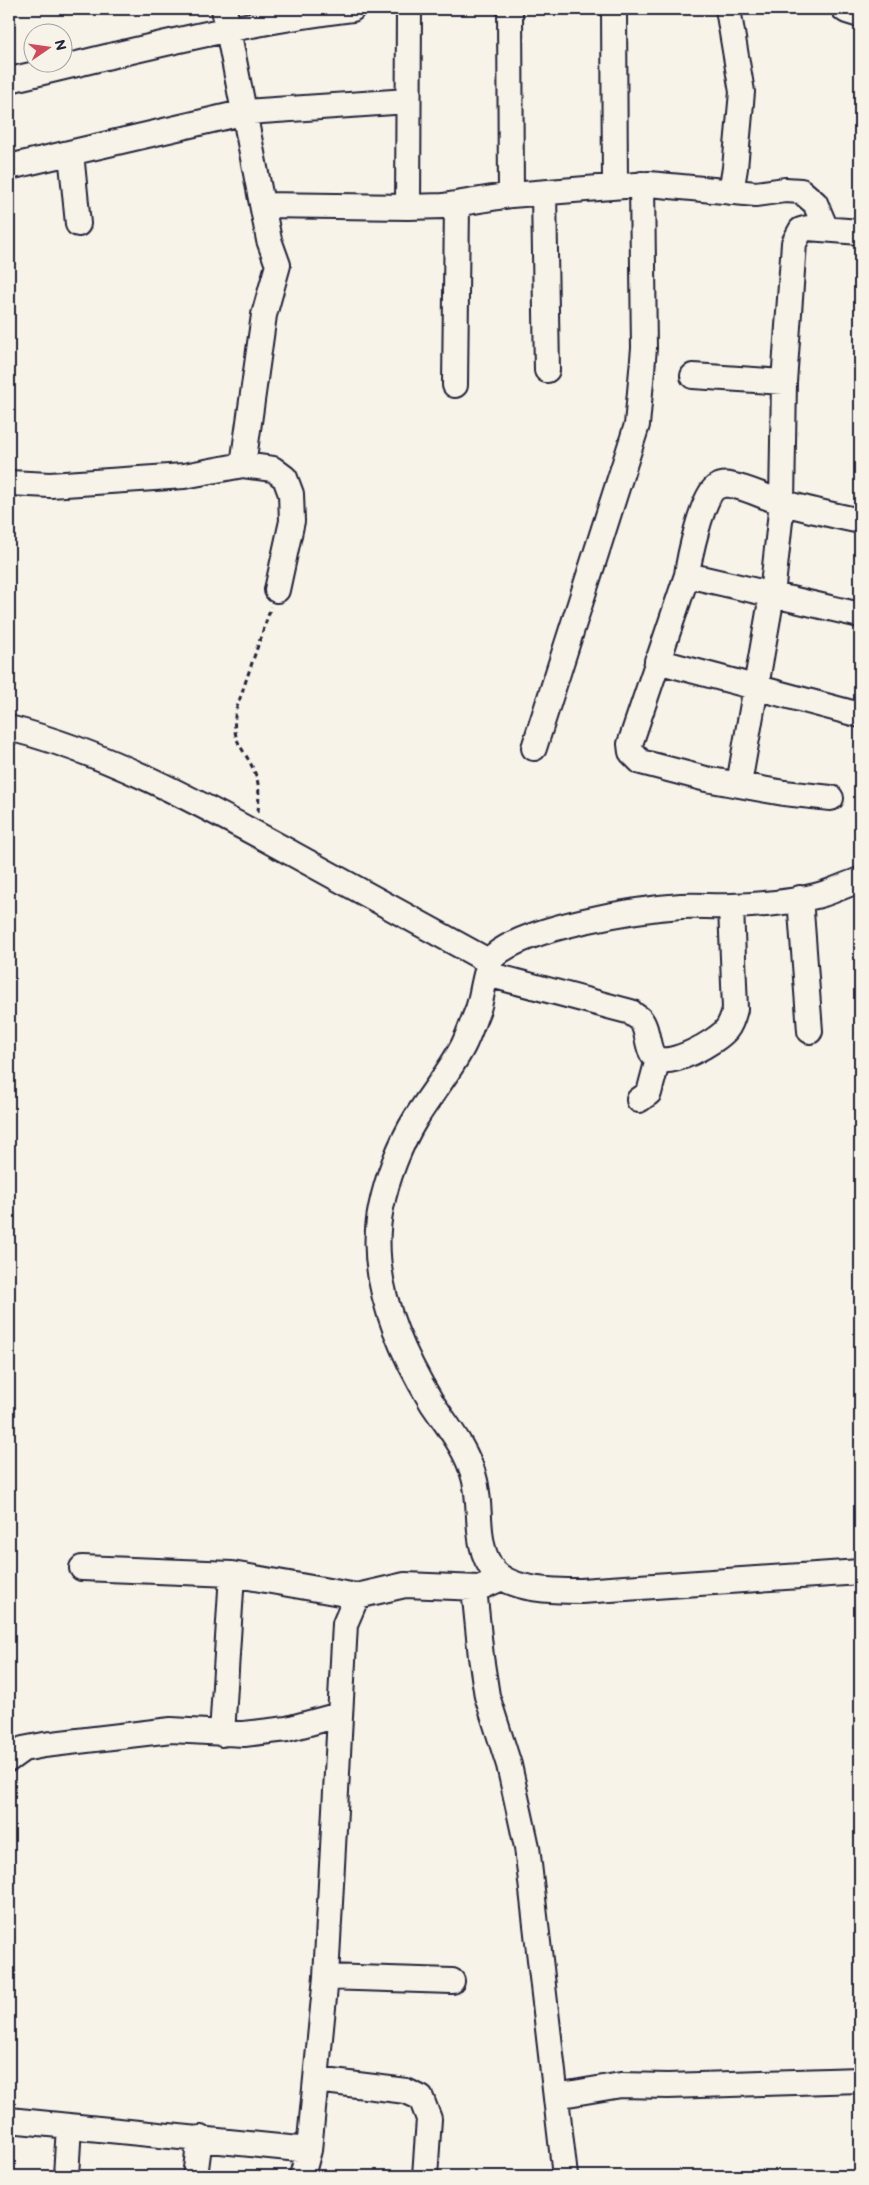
<svg xmlns="http://www.w3.org/2000/svg" width="869" height="2185" font-family="'Balsamiq Sans',sans-serif">
	<style>
		.lines { fill: none; stroke-linecap: round; stroke-linejoin: round }
		.minor-casing { stroke: #22223b; stroke-width: 28 }
		.path { stroke: #22223b; stroke-width: 3; stroke-dasharray: 5 4; stroke-linecap: butt }
		.minor { stroke: #f7f3e8; stroke-width: 24 }
	</style>
	<rect width="100%" height="100%" fill="#f7f3e8"/>
	<filter id="ink" filterUnits="userSpaceOnUse"><feTurbulence type="fractalNoise" baseFrequency=".02" numOctaves="2"/><feDisplacementMap in="SourceGraphic" scale="10" xChannelSelector="R" yChannelSelector="G"/><feConvolveMatrix kernelMatrix="1 2 1 2 8 2 1 2 1" color-interpolation-filters="sRGB"/></filter>
	<g filter="url(#ink)">
		<g class="lines">
			<!-- minor casing -->
			<g class="minor-casing">
				<path id="minor" d="M 224,9 L 269,240 L 278,265 L 264,315 L 243,465
					M 409,9 L 408,207 L 443,206 L 511,195 L 649,184 L 756,194 L 785,190 L 801,191 L 815,203 L 826,229
					M 510,9 L 511,195
					M 614,9 L 615,185
					M 728,9 L 742,92 L 735,168 L 731,192
					M 844,9 L 847,11 L 860,15
					M 9,80 C 122,54 236,23 352,9
					M 71,153 L 78,224
					M 9,167 L 246,112 L 408,101
					M 544,193 L 547,370
					M 263,205 L 408,207
					M 693,376 L 784,382
					M 455,385 L 457,204
					M 9,483 L 50,485 L 184,476 L 243,465 L 273,469 L 285,478 L 291,494 L 292,521 L 277,590
					M 687,575 L 860,615
					M 657,661 L 860,715
					M 9,728 C 109,753 203,805 293,854 C 358,890 424,926 490,962
					M 534,748 L 637,425 L 644,348 L 642,184
					M 739,784 L 772,595 L 782,502 L 784,382 L 794,243 L 801,230 L 808,228 L 860,232
					M 831,798 L 784,793 L 706,779 L 641,762 L 631,752 L 630,744 L 687,575 C 689,558 702,498 715,488 C 720,485 725,484 730,485 C 748,488 764,497 781,502 C 807,510 834,515 860,521
					M 860,880 C 848,884 835,890 823,894 C 796,902 760,905 732,906 C 715,907 698,905 681,906 C 636,909 528,927 495,955 C 485,964 483,995 478,1009 C 473,1021 469,1034 463,1046 C 450,1071 431,1094 416,1118 C 400,1144 387,1178 381,1208 C 367,1275 398,1347 432,1403 C 448,1427 466,1448 474,1477 C 483,1506 473,1546 494,1571 C 512,1591 556,1591 581,1591 L 860,1572
					M 800,898 L 810,1031
					M 487,974 L 631,1012 C 633,1015 638,1017 640,1019 C 649,1029 646,1051 656,1058 C 670,1068 716,1042 726,1030 C 731,1024 733,1017 735,1009 L 731,907
					M 639,1100 L 649,1093 L 658,1059
					M 82,1568 L 232,1574 L 357,1596
					M 474,1588 L 481,1657 L 487,1696 L 509,1765 L 527,1847 L 565,2176
					M 222,1734 L 232,1574
					M 9,1759 L 23,1749 L 44,1745 L 171,1730 L 244,1734 L 287,1729 L 339,1715
					M 326,1977 L 452,1981
					M 317,2080 L 406,2091 L 421,2098 L 429,2119 L 425,2176
					M 556,2096 L 621,2085 L 668,2086 L 860,2080
					M 9,2120 L 309,2150
					M 66,2176 L 69,2126
					M 195,2176 L 200,2138
					M 302,2176 L 309,2150 L 326,1977 L 345,1624 L 357,1596 L 405,1585 L 479,1588 L 502,1578"/>
			</g>
			<!-- path -->
			<path class="path" d="M 258,812 C 259,798 260,785 255,773 C 244,746 230,744 236,710 L 271,607"/>
			<!-- minor -->
			<use href="#minor" class="minor"/>
		</g>
	</g>
	<!-- margin -->
	<rect width="869" height="2185" fill="none" stroke="#f7f3e8" stroke-width="30"/>
	<rect x="15" y="15" width="839" height="2155" fill="none" stroke="#22223b" stroke-width="2" filter="url(#ink)"/>
	<!-- north arrow -->
	<g transform="translate(48 48) rotate(77)"><circle r="24" fill="#f7f3e8" stroke="#a29fa3"/>
	<path d="M0-4L9 19L0 12L-9 19Z" fill="#d1495b"/>
	<text y="-8" font-size="14" font-weight="bold" text-anchor="middle" fill="#22223b">N</text>
	</g>
</svg>
